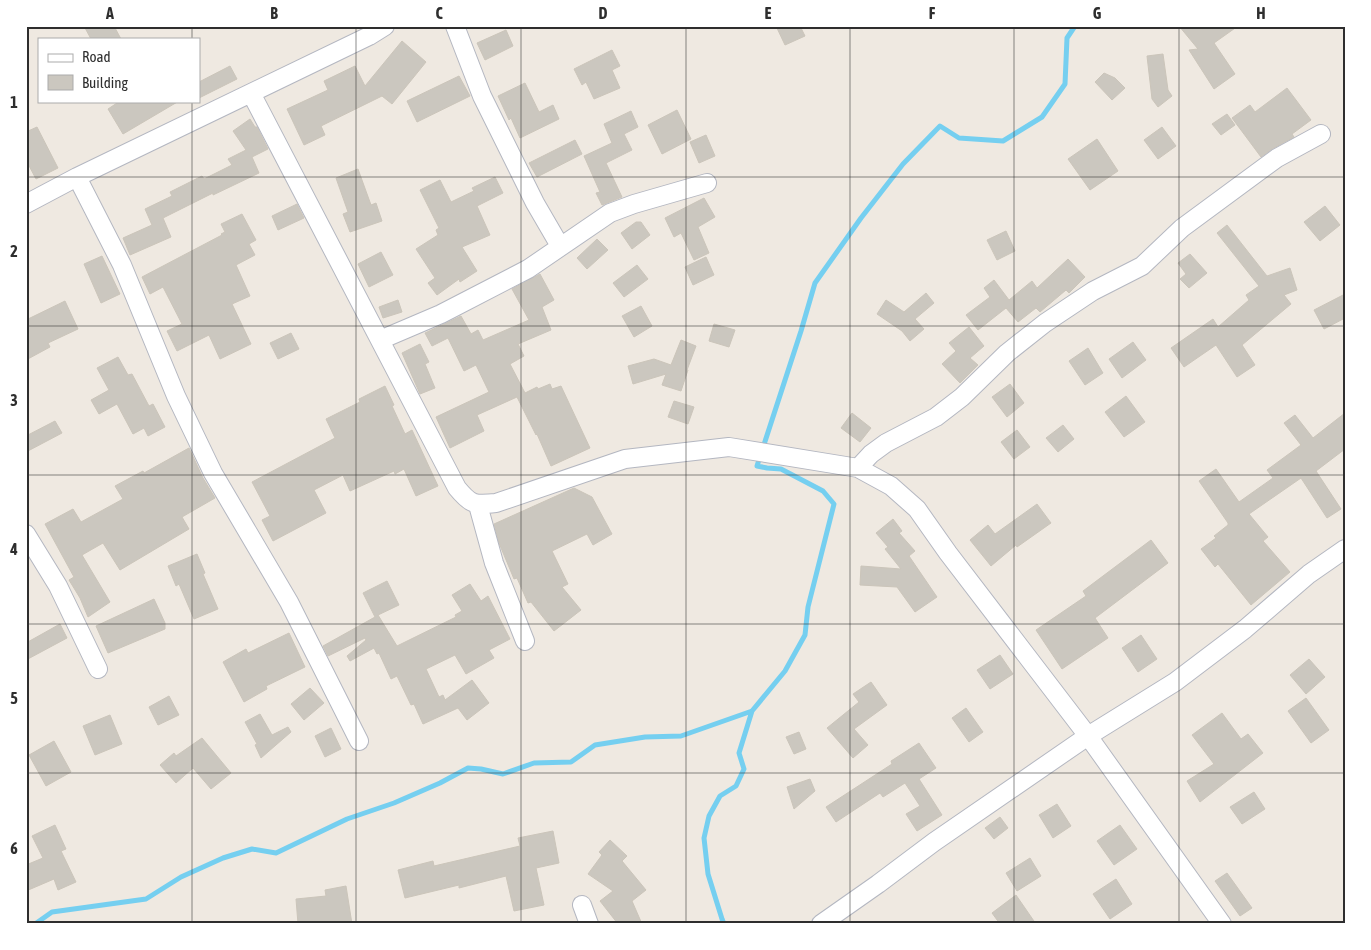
<svg xmlns="http://www.w3.org/2000/svg" width="1371" height="950" font-family="'Asap Condensed',sans-serif">
	<style>
		.lines { fill: none; stroke-linecap: round; stroke-linejoin: round }
		.stream { stroke: #75cff0; stroke-width: 5 }
		.building { fill: #cbc7bf; stroke: #cbc5ba }
		.minor-casing { stroke: #b4b7c1; stroke-width: 20 }
		.minor { stroke: #fff; stroke-width: 18 }
		.grid { fill: none; stroke: #2e2e2e; stroke-width: 1; stroke-opacity: 0.55 }
		.neatline { fill: none; stroke: #2e2e2e; stroke-width: 2 }
		.grid-label { font-size: 16px; text-anchor: middle; font-weight: bold; fill: #2e2e2e }
	</style>
	<rect width="100%" height="100%" fill="#efe9e1"/>
	<g class="lines">
		<!-- stream -->
		<path class="stream" d="M 35,924 L 52,912 L 146,899 L 181,877 L 223,858 L 252,849 L 276,853 L 347,819 L 394,803 L 440,783 L 468,768 L 481,769 L 503,774 L 534,763 L 571,762 L 595,745 L 645,737 L 681,736 L 752,711
			M 724,924 L 722,919 L 708,874 L 704,838 L 709,816 L 720,796 L 736,786 L 744,769 L 739,753 L 752,711 L 785,671 L 805,635 L 808,607 L 834,504 L 823,491 L 781,469 L 767,468 L 757,466 L 801,331 L 815,283 L 861,218 L 903,164 L 940,126 L 959,138 L 1003,141 L 1042,117 L 1065,84 L 1067,38 L 1075,26"/>
	</g>
	<!-- building -->
	<path class="building" d="M 84,26 L 114,26 L 121,39 L 91,39 Z
		M 776,26 L 800,26 L 805,36 L 785,45 Z
		M 1179,26 L 1238,26 L 1214,43 L 1235,74 L 1214,89 L 1189,50 L 1198,49 Z
		M 506,30 L 513,46 L 485,60 L 477,43 Z
		M 402,41 L 426,62 L 392,104 L 382,96 L 321,126 L 325,135 L 304,145 L 287,109 L 328,90 L 324,81 L 355,66 L 365,86 Z
		M 612,50 L 620,66 L 612,70 L 620,88 L 594,99 L 586,82 L 582,85 L 574,69 Z
		M 1163,54 L 1168,90 L 1172,96 L 1158,107 L 1152,99 L 1147,56 Z
		M 230,66 L 237,79 L 199,98 L 199,82 Z
		M 1104,73 L 1115,78 L 1125,88 L 1112,100 L 1095,82 Z
		M 459,76 L 470,96 L 417,122 L 407,101 Z
		M 525,83 L 539,112 L 553,105 L 559,119 L 520,138 L 511,118 L 509,120 L 498,96 Z
		M 1287,88 L 1311,120 L 1292,134 L 1294,137 L 1272,149 L 1261,157 L 1232,118 L 1250,105 L 1255,112 Z
		M 120,101 L 179,101 L 123,134 L 108,109 Z
		M 677,110 L 691,139 L 662,154 L 648,125 Z
		M 631,111 L 638,127 L 624,134 L 632,150 L 606,163 L 622,197 L 602,205 L 596,193 L 600,192 L 584,156 L 612,143 L 604,124 Z
		M 1227,114 L 1235,125 L 1221,135 L 1212,124 Z
		M 250,119 L 255,127 L 257,127 L 268,149 L 252,157 L 259,173 L 213,195 L 213,193 L 163,218 L 171,237 L 130,255 L 123,238 L 152,225 L 145,209 L 172,196 L 170,192 L 202,176 L 204,179 L 232,165 L 228,159 L 246,150 L 233,131 Z
		M 37,127 L 58,168 L 36,179 L 26,160 L 26,132 Z
		M 1162,127 L 1176,146 L 1158,159 L 1144,140 Z
		M 706,135 L 715,156 L 699,163 L 690,142 Z
		M 1097,139 L 1118,171 L 1090,190 L 1068,159 Z
		M 575,140 L 582,154 L 537,177 L 529,163 Z
		M 358,169 L 371,205 L 376,203 L 382,221 L 350,232 L 343,214 L 348,212 L 336,178 Z
		M 495,177 L 503,193 L 477,206 L 490,235 L 462,247 L 477,271 L 460,282 L 459,279 L 437,295 L 428,283 L 435,278 L 416,249 L 438,235 L 436,230 L 439,228 L 420,190 L 440,180 L 451,202 L 474,191 L 472,188 Z
		M 704,198 L 715,217 L 698,227 L 709,253 L 694,260 L 681,233 L 674,237 L 665,218 Z
		M 297,204 L 304,218 L 278,230 L 272,216 Z
		M 1325,206 L 1340,225 L 1320,241 L 1304,222 Z
		M 242,214 L 256,240 L 249,244 L 255,255 L 236,265 L 250,296 L 232,304 L 251,344 L 220,359 L 209,335 L 177,351 L 167,331 L 182,324 L 163,287 L 150,294 L 142,277 L 222,235 L 221,234 L 225,232 L 221,224 Z
		M 636,222 L 641,222 L 650,235 L 632,249 L 621,233 Z
		M 1227,225 L 1267,276 L 1290,268 L 1297,290 L 1284,295 L 1291,304 L 1242,345 L 1255,365 L 1237,377 L 1216,345 L 1184,367 L 1171,348 L 1213,319 L 1218,327 L 1249,300 L 1246,295 L 1259,286 L 1217,233 Z
		M 1006,231 L 1015,251 L 997,260 L 987,240 Z
		M 597,239 L 608,250 L 587,269 L 577,258 Z
		M 381,252 L 393,275 L 369,287 L 358,264 Z
		M 1190,254 L 1207,273 L 1189,288 L 1180,279 L 1186,274 L 1178,263 Z
		M 102,256 L 120,294 L 101,303 L 84,264 Z
		M 706,257 L 714,275 L 693,285 L 685,267 Z
		M 1068,259 L 1085,277 L 1069,293 L 1066,290 L 1040,312 L 1036,308 L 1018,322 L 1006,308 L 978,330 L 966,315 L 990,297 L 984,288 L 994,280 L 1009,300 L 1032,281 L 1037,288 Z
		M 637,265 L 648,279 L 624,297 L 613,283 Z
		M 540,274 L 554,300 L 542,307 L 551,330 L 518,344 L 524,356 L 510,364 L 525,393 L 537,387 L 538,389 L 550,384 L 552,389 L 561,386 L 590,448 L 551,466 L 537,434 L 536,435 L 517,397 L 477,415 L 484,431 L 450,448 L 436,417 L 489,392 L 476,365 L 464,371 L 448,338 L 432,346 L 425,333 L 461,316 L 471,334 L 478,330 L 483,340 L 529,320 L 512,289 Z
		M 926,293 L 934,303 L 915,319 L 924,329 L 910,341 L 902,331 L 877,314 L 886,300 L 904,312 Z
		M 1345,294 L 1345,318 L 1324,329 L 1314,310 Z
		M 398,300 L 402,312 L 383,318 L 379,307 Z
		M 65,301 L 78,329 L 48,343 L 50,347 L 26,360 L 26,320 Z
		M 641,306 L 652,326 L 634,337 L 622,316 Z
		M 714,324 L 735,330 L 729,347 L 709,341 Z
		M 969,327 L 984,346 L 970,358 L 978,365 L 960,383 L 942,364 L 956,351 L 949,343 Z
		M 291,333 L 299,349 L 278,359 L 270,343 Z
		M 681,340 L 696,346 L 687,370 L 688,370 L 681,391 L 662,385 L 666,374 L 633,384 L 628,366 L 654,359 L 671,365 Z
		M 1133,342 L 1146,360 L 1122,378 L 1109,359 Z
		M 420,344 L 429,362 L 425,364 L 435,388 L 420,394 L 402,353 Z
		M 1088,348 L 1103,373 L 1085,385 L 1069,361 Z
		M 118,357 L 128,375 L 132,374 L 149,406 L 153,404 L 165,427 L 148,436 L 144,428 L 133,434 L 117,404 L 99,414 L 91,400 L 109,390 L 97,368 Z
		M 1010,384 L 1024,403 L 1007,417 L 992,397 Z
		M 385,386 L 394,405 L 392,406 L 405,434 L 412,430 L 438,486 L 416,496 L 404,469 L 395,474 L 394,471 L 350,491 L 343,475 L 314,490 L 326,513 L 273,541 L 262,520 L 270,516 L 252,482 L 335,438 L 326,419 L 360,402 L 359,399 Z
		M 1126,396 L 1145,422 L 1124,437 L 1105,412 Z
		M 674,401 L 694,407 L 688,424 L 668,417 Z
		M 852,413 L 871,428 L 860,442 L 841,428 Z
		M 1345,413 L 1345,449 L 1316,471 L 1341,509 L 1327,518 L 1301,478 L 1249,514 L 1268,537 L 1263,541 L 1290,572 L 1251,605 L 1218,564 L 1215,567 L 1201,549 L 1216,538 L 1214,536 L 1228,525 L 1228,523 L 1199,481 L 1216,469 L 1239,502 L 1273,478 L 1267,470 L 1301,445 L 1284,423 L 1295,415 L 1313,438 Z
		M 55,421 L 62,433 L 26,452 L 26,436 Z
		M 1063,425 L 1074,439 L 1058,452 L 1046,438 Z
		M 1017,430 L 1030,447 L 1014,459 L 1001,442 Z
		M 189,448 L 203,478 L 215,498 L 182,517 L 189,529 L 120,570 L 103,543 L 82,555 L 110,602 L 88,617 L 80,598 L 69,580 L 74,577 L 45,524 L 73,509 L 81,522 L 123,499 L 115,486 L 143,471 L 144,473 Z
		M 574,488 L 592,497 L 612,534 L 593,545 L 587,534 L 552,551 L 568,584 L 562,587 L 581,610 L 554,631 L 531,602 L 528,603 L 517,578 L 514,579 L 499,543 L 494,524 Z
		M 1037,504 L 1051,523 L 1017,547 L 1016,545 L 991,566 L 970,540 L 988,525 L 995,534 Z
		M 893,519 L 902,531 L 899,533 L 915,551 L 909,556 L 937,597 L 915,612 L 897,587 L 860,585 L 861,566 L 901,569 L 885,549 L 888,547 L 876,533 Z
		M 1151,540 L 1168,563 L 1095,618 L 1108,638 L 1062,669 L 1036,630 L 1086,596 L 1083,591 Z
		M 197,554 L 205,573 L 203,574 L 218,609 L 194,619 L 179,584 L 176,586 L 168,566 Z
		M 387,581 L 399,605 L 378,615 L 397,646 L 456,617 L 455,615 L 462,611 L 452,595 L 470,584 L 481,601 L 488,596 L 510,639 L 489,650 L 494,658 L 466,674 L 455,655 L 426,669 L 439,697 L 443,695 L 445,700 L 472,680 L 489,703 L 467,720 L 458,708 L 423,724 L 414,704 L 411,705 L 397,676 L 391,679 L 379,653 L 377,654 L 374,648 L 350,661 L 347,656 L 366,640 L 365,638 L 328,656 L 323,646 L 375,617 L 363,593 Z
		M 154,599 L 165,623 L 165,629 L 108,653 L 96,626 Z
		M 60,624 L 67,638 L 26,660 L 26,643 Z
		M 289,633 L 305,667 L 266,686 L 267,689 L 244,702 L 223,662 L 246,649 L 248,653 Z
		M 1141,635 L 1157,659 L 1138,672 L 1122,648 Z
		M 1000,655 L 1013,674 L 990,689 L 977,670 Z
		M 1309,659 L 1325,677 L 1306,694 L 1290,675 Z
		M 871,682 L 887,705 L 854,729 L 868,745 L 853,758 L 827,728 L 859,702 L 853,694 Z
		M 310,688 L 324,703 L 304,720 L 291,704 Z
		M 169,696 L 179,715 L 158,725 L 149,707 Z
		M 1306,698 L 1329,730 L 1311,743 L 1288,711 Z
		M 966,708 L 983,732 L 969,742 L 952,718 Z
		M 1222,713 L 1241,739 L 1248,734 L 1263,753 L 1200,802 L 1187,781 L 1214,764 L 1192,735 Z
		M 260,714 L 272,735 L 288,727 L 291,732 L 261,758 L 255,745 L 257,744 L 245,722 Z
		M 110,715 L 122,744 L 95,755 L 83,726 Z
		M 331,728 L 341,749 L 325,757 L 315,736 Z
		M 799,732 L 806,749 L 794,754 L 786,737 Z
		M 202,738 L 231,773 L 211,789 L 193,768 L 176,783 L 160,765 L 174,753 L 176,756 Z
		M 54,741 L 71,772 L 46,786 L 29,755 Z
		M 919,743 L 936,768 L 919,779 L 942,815 L 917,831 L 906,814 L 920,806 L 905,783 L 883,797 L 880,793 L 836,822 L 826,807 L 892,764 L 891,761 Z
		M 810,779 L 815,791 L 794,809 L 787,787 Z
		M 1254,792 L 1265,809 L 1242,824 L 1230,807 Z
		M 1057,804 L 1071,826 L 1053,838 L 1039,815 Z
		M 1000,817 L 1008,828 L 994,839 L 985,828 Z
		M 55,825 L 66,849 L 61,851 L 76,882 L 58,890 L 54,879 L 26,891 L 26,865 L 43,858 L 32,836 Z
		M 1120,825 L 1137,849 L 1114,865 L 1097,841 Z
		M 553,831 L 559,863 L 536,868 L 544,905 L 514,911 L 506,876 L 459,888 L 459,885 L 405,898 L 398,870 L 433,861 L 434,866 L 520,846 L 518,838 Z
		M 610,840 L 627,856 L 622,861 L 646,890 L 632,901 L 642,924 L 618,924 L 600,901 L 613,891 L 588,874 L 602,855 L 599,852 Z
		M 1030,858 L 1041,876 L 1017,891 L 1006,873 Z
		M 1227,873 L 1252,908 L 1240,916 L 1215,881 Z
		M 1116,879 L 1132,904 L 1110,919 L 1093,894 Z
		M 346,886 L 352,924 L 298,924 L 296,899 L 326,896 L 325,890 Z
		M 1016,895 L 1036,924 L 1000,924 L 992,913 Z"/>
	<g class="lines">
		<!-- minor casing -->
		<g class="minor-casing">
			<path id="minor" d="M 455,26 L 482,96 L 535,203 L 560,246
				M 251,93 L 457,488 C 471,505 474,505 496,503 L 625,459 L 729,447 L 858,468 L 891,486 L 917,509 L 948,553 L 1088,736 L 1222,924
				M 77,177 L 122,265 L 176,396 L 213,473 L 289,602 L 359,741
				M 26,204 L 77,177 L 369,36 L 385,26
				M 380,340 L 441,314 L 528,269 L 610,213 L 634,204 L 707,183
				M 858,468 L 871,454 L 886,443 L 936,417 L 962,397 L 1007,353 L 1045,323 L 1093,291 L 1142,266 L 1182,228 L 1277,158 L 1321,134
				M 478,505 L 494,563 L 525,641
				M 26,534 L 58,586 L 98,669
				M 582,905 L 589,924
				M 821,924 L 878,884 L 934,842 L 1088,736 L 1175,682 L 1245,629 L 1309,574 L 1345,549"/>
		</g>
		<!-- minor -->
		<use href="#minor" class="minor"/>
	</g>
	<!-- grid -->
	<path class="grid" d="M 192,26 L 192,39M 356,26 L 356,924M 521,26 L 521,924M 686,26 L 686,924M 850,26 L 850,924M 1014,26 L 1014,924M 1179,26 L 1179,924M 192,101 L 192,924M 26,177 L 1345,177M 26,326 L 1345,326M 26,475 L 1345,475M 26,624 L 1345,624M 26,773 L 1345,773"/>
	<!-- border -->
	<rect width="1371" height="950" fill="none" stroke="#ffffff" stroke-width="55"/>
	<!-- legend -->
	<rect x="38" y="38" width="162" height="65" fill="#ffffff" stroke="#ababab"/>
	<rect x="48" y="54" width="25" height="8" fill="#ffffff" stroke="#ababab"/>
	<text x="82" y="62" font-size="15" fill="#2e2e2e">Road</text>
	<rect x="48" y="75" width="25" height="15" fill="#cbc7bf" stroke="#ababab"/>
	<text x="82" y="88" font-size="15" fill="#2e2e2e">Building</text>
	<rect x="28" y="28" width="1316" height="894" class="neatline"/>
	<g class="grid-label">
		<text x="110" y="19">A</text>
		<text x="274" y="19">B</text>
		<text x="439" y="19">C</text>
		<text x="603" y="19">D</text>
		<text x="768" y="19">E</text>
		<text x="932" y="19">F</text>
		<text x="1097" y="19">G</text>
		<text x="1261" y="19">H</text>
		<text x="14" y="108">1</text>
		<text x="14" y="257">2</text>
		<text x="14" y="406">3</text>
		<text x="14" y="555">4</text>
		<text x="14" y="704">5</text>
		<text x="14" y="854">6</text>
	</g>
</svg>
